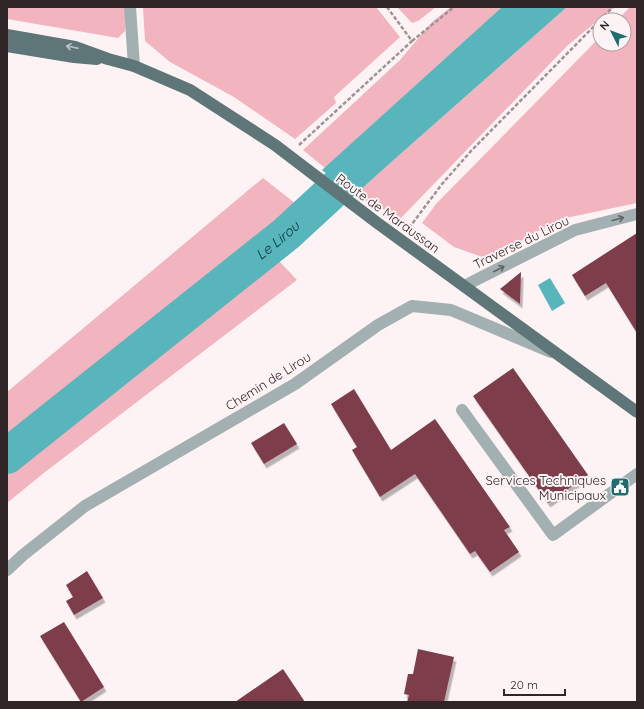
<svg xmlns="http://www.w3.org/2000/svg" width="644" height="709" font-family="Quicksand,sans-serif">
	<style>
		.green { fill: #f2b4be }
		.water { fill: #58b5bb }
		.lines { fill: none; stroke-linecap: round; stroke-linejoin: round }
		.river { stroke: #58b5bb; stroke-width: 36 }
		.building { fill: #7e3e4c; filter: url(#shadow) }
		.path { stroke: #9e9395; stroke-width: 2.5; stroke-dasharray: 4 2; stroke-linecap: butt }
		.minor { stroke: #a3b0b1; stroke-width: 12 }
		.major { stroke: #5f7678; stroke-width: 12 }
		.oneway { stroke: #bec1c2 }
		.oneway2 { stroke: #646465 }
		.labels { text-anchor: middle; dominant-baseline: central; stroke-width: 4; stroke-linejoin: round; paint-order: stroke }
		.street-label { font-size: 13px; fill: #302527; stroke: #fef3f4 }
		.poi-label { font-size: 13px; fill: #302527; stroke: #fef3f4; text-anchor: end }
		.water-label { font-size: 14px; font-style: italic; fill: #023234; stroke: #fef3f4 }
	</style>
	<defs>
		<filter id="shadow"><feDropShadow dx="2.5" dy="4.5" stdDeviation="0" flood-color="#0004"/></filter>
	</defs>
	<rect width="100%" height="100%" fill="#fef3f4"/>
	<!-- green -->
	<path class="green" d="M 7,7 L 127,7 L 125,31 L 118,38 L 7,19 Z
		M 143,7 L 376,7 L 400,37 L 334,97 L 336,103 L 295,139 L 234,97 L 170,62 L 145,41 Z
		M 397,7 L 436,7 L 418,21 L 412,23 Z
		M 451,7 L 502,7 L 325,168 L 303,150 L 400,60 L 432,22 Z
		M 567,7 L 614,7 L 567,46 L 401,218 L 354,195 Z
		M 630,7 L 637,7 L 637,203 L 561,219 L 488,259 L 454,247 L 422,223 L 436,204 L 600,37 L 600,44 L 624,44 L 624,20 L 617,20 Z
		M 263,178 L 300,207 L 269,238 L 44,418 L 56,433 L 279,261 L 297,280 L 45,472 L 7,503 L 7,392 Z"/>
	<!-- water -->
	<path class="water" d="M 502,7 L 567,7 L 354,195 L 322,170 Z
		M 550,278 L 565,303 L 552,311 L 538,285 Z"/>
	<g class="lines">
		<!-- river -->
		<path class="river" id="s1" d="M 7,456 L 286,234 L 376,151"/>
	</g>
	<!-- building -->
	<path class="building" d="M 637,233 L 637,333 L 606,283 L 585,296 L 572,275 Z
		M 521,272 L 520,304 L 500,289 Z
		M 513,368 L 588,475 L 548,503 L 473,396 Z
		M 354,389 L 391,450 L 435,419 L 510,527 L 504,530 L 519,552 L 490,572 L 475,551 L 470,554 L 415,474 L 380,497 L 352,450 L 357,447 L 331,404 Z
		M 284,423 L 297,444 L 264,464 L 251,443 Z
		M 87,571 L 103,598 L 74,615 L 66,601 L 73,597 L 66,585 Z
		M 64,622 L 104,687 L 81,702 L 40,636 Z
		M 418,649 L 454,657 L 444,702 L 407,702 L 409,695 L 404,694 L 408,674 L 413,674 Z
		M 283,669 L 305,702 L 235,702 Z"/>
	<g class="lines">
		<!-- path -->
		<path class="path" d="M 412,41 L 454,7
			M 299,145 L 412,41 L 387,7
			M 409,228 L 442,184 L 471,151 L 613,7"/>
		<!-- minor -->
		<path class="minor" d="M 130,7 L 134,66
			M 464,286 L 575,230 L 637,214
			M 462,410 L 553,535 L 637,474
			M 7,570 L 23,555 L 85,506 L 295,384 L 378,325 L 412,306 L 451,310 L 551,352"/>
		<!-- major -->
		<path class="major" d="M 7,35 L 75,47 L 108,59 L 134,66 L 190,90 L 275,145 L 376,222 L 637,412
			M 7,46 L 74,57 L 97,59"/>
	</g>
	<!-- one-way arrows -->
	<defs><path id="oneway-shaft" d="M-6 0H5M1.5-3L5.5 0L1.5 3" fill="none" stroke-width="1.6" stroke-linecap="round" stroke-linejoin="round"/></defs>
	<use class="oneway" href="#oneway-shaft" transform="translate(72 47) rotate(-168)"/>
	<g class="oneway2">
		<use href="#oneway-shaft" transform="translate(618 219) rotate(-15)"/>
		<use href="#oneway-shaft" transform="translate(499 269) rotate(-27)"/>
	</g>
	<!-- icons -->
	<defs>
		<g id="civic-square" transform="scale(1)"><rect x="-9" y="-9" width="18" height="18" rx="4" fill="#206c70" stroke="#fef3f4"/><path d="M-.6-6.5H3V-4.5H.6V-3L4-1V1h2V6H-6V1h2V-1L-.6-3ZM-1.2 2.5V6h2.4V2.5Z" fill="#fff"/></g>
	</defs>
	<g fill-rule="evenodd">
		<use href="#civic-square" x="620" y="487"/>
	</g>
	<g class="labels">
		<!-- street labels -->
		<g class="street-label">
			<text transform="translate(388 213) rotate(36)">Route de Maraussan</text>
			<text transform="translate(521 242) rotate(-26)">Traverse du Lirou</text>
			<text transform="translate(268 381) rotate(-32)">Chemin de Lirou</text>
		</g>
		<!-- poi labels -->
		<g class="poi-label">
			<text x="606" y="480">Services Techniques<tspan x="606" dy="15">Municipaux</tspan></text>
		</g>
		<!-- water labels -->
		<g class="water-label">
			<text stroke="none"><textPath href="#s1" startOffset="346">Le Lirou</textPath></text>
		</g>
	</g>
	<!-- border -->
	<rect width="644" height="709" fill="none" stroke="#302527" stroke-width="16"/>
	<!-- north arrow -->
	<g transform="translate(612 32) rotate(312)"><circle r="19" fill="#fef3f4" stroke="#aca1a2"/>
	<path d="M0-3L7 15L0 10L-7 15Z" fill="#206c70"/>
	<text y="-6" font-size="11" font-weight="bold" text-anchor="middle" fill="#302527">N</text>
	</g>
	<!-- scale -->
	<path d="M504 689v6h61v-6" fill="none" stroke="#302527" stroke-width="2"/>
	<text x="510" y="689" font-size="12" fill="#302527" stroke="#fef3f4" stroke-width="3" paint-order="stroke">20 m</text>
</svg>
